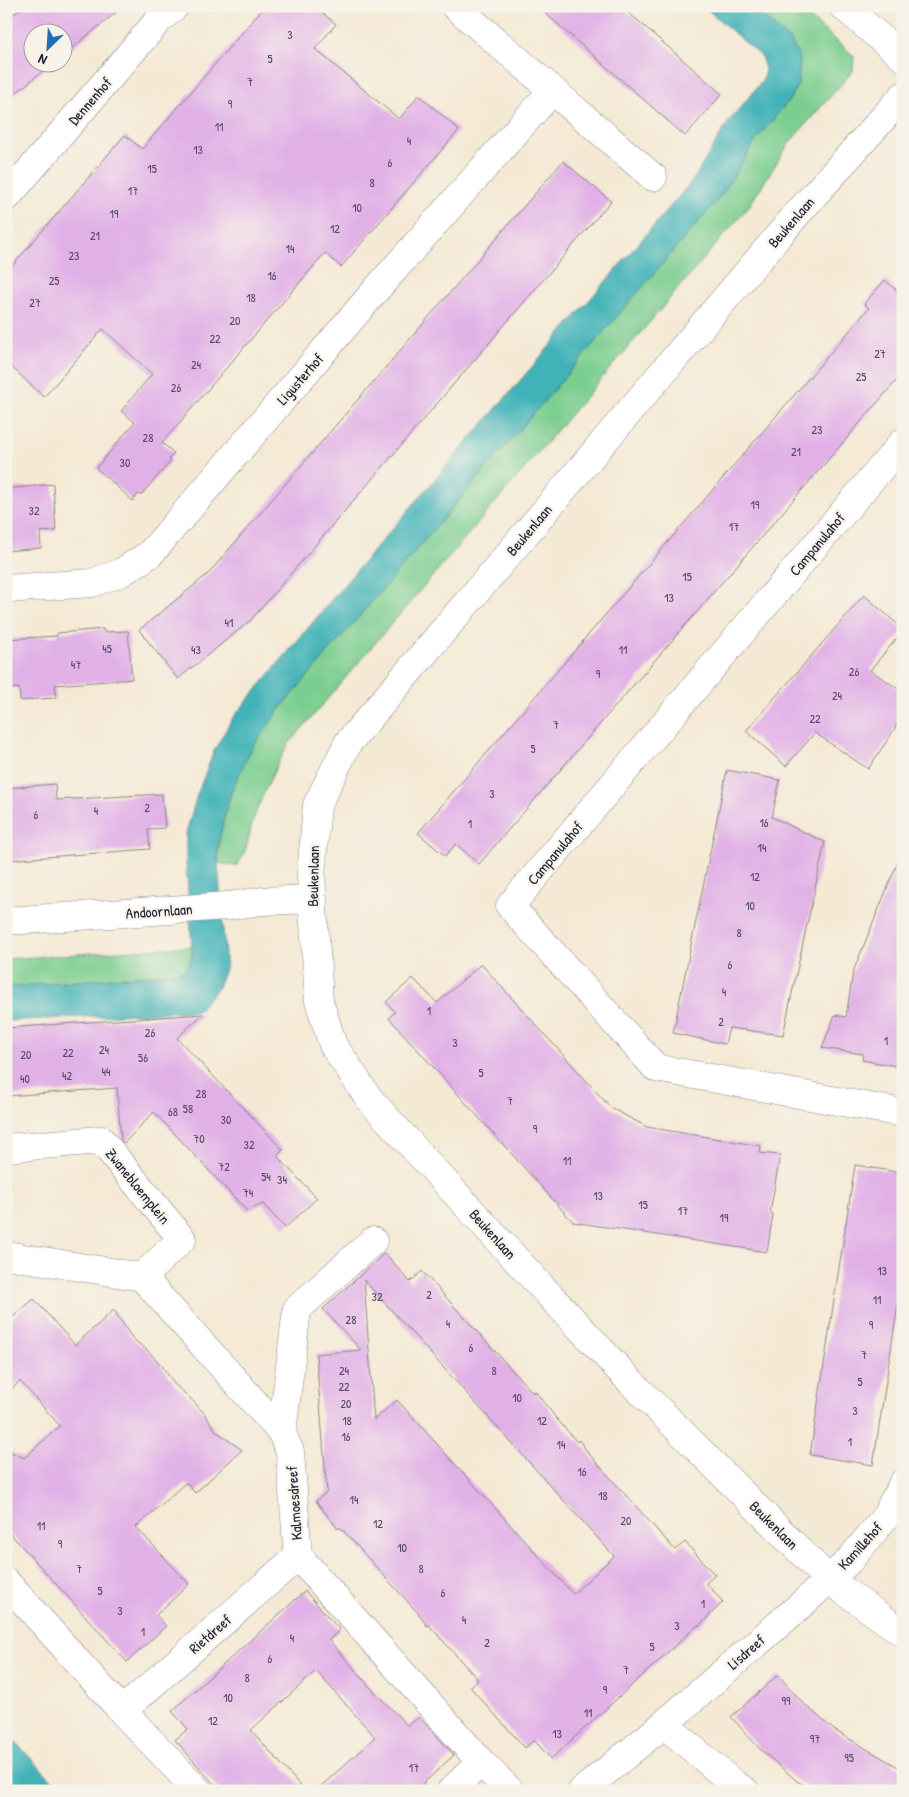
<svg xmlns="http://www.w3.org/2000/svg" width="909" height="1797" font-family="'Patrick Hand',sans-serif">
	<style>
		.green { fill: #7bce90; stroke: #4e7866 }
		.water { fill: #41b2b8; stroke: #326a7a }
		.building { fill: #e1b0e7; fill-rule: evenodd }
		.lines { fill: none; stroke-linecap: round; stroke-linejoin: round }
		.minor-casing { stroke: #8b8688; stroke-width: 29 }
		.minor { stroke: #fff; stroke-width: 28 }
		.labels { text-anchor: middle; dominant-baseline: central; stroke-width: 4.5; stroke-linejoin: round; paint-order: stroke }
		.number-label { font-size: 12px; fill: #524666 }
		.street-label { font-size: 15px; fill: #22223b; stroke: #f7f3e8 }
	</style>
	<rect width="100%" height="100%" fill="#f7f3e8"/>
	<filter id="ink" filterUnits="userSpaceOnUse"><feTurbulence type="fractalNoise" baseFrequency=".02" numOctaves="2"/><feDisplacementMap in="SourceGraphic" scale="10" xChannelSelector="R" yChannelSelector="G"/><feConvolveMatrix kernelMatrix="1 2 1 2 8 2 1 2 1" color-interpolation-filters="sRGB"/></filter>
	<filter id="wash" filterUnits="userSpaceOnUse"><feTurbulence type="fractalNoise" baseFrequency=".0096" numOctaves="4" result="noise"/><feDisplacementMap in="SourceGraphic" scale="20" xChannelSelector="R" yChannelSelector="G"/><feGaussianBlur stdDeviation="1.12" result="paint"/><feColorMatrix in="noise" values="0 0 0 0 0 0 0 0 0 0 0 0 0 0 0 0 0 1.4 0 .05"/><feComposite in="paint" operator="in"/></filter>
	<g filter="url(#wash)">
		<rect width="100%" height="100%" fill="#f4e9d4"/>
		<!-- green -->
		<path class="green" d="M 751,6 L 796,6 L 854,56 L 853,71 L 790,142 L 749,206 L 288,745 C 275,768 264,791 255,815 C 248,832 249,853 236,866 L 218,863 C 219,822 232,783 252,747 C 261,732 273,718 284,704 L 723,193 L 756,140 L 790,99 L 792,42 Z
			M 192,946 L 192,958 L 184,971 L 172,973 L 6,987 L 6,959 Z"/>
		<!-- water -->
		<path class="water" d="M 703,6 L 751,6 L 792,42 L 800,61 L 798,84 L 790,99 L 756,140 L 723,193 L 284,704 L 253,746 L 231,791 L 218,843 L 218,863 L 226,967 L 217,989 L 197,1011 L 6,1021 L 6,987 L 172,973 L 184,971 L 192,958 L 192,946 L 186,864 L 186,834 L 197,795 L 214,751 L 232,719 L 343,586 L 693,180 L 729,121 L 763,80 L 765,69 L 761,56 Z
			M 6,1733 L 63,1791 L 6,1791 Z"/>
		<g id="blocks">
			<!-- building -->
			<path class="building" d="M 24,6 L 124,6 L 62,56 L 62,32 L 32,32 L 32,62 L 54,62 L 6,101 L 6,20 Z
				M 265,6 L 314,6 L 336,24 L 315,49 L 399,119 L 419,95 L 459,130 L 341,267 L 325,253 L 162,443 L 174,453 L 169,459 L 171,461 L 141,495 L 138,494 L 133,501 L 96,468 L 135,422 L 121,411 L 152,374 L 103,329 L 44,397 L 6,362 L 6,273 L 125,135 L 142,149 Z
				M 537,6 L 621,6 L 722,94 L 685,136 Z
				M 563,161 L 611,201 L 251,620 L 178,679 L 139,630 L 208,574 Z
				M 885,280 L 903,296 L 903,373 L 479,864 L 456,844 L 445,856 L 418,833 L 869,308 L 864,304 Z
				M 53,484 L 56,531 L 40,532 L 41,548 L 6,551 L 6,489 Z
				M 864,595 L 903,629 L 903,631 L 870,670 L 903,692 L 903,712 L 894,730 L 868,769 L 815,733 L 786,766 L 746,731 Z
				M 103,629 L 104,632 L 128,631 L 132,679 L 55,685 L 56,698 L 37,699 L 20,701 L 19,688 L 6,689 L 6,639 L 57,636 L 58,633 Z
				M 727,770 L 780,780 L 772,817 L 825,842 L 783,1035 L 729,1028 L 725,1044 L 673,1033 Z
				M 55,784 L 56,800 L 162,794 L 165,828 L 148,829 L 150,849 L 6,860 L 6,788 Z
				M 902,852 L 903,852 L 903,1067 L 862,1060 L 863,1054 L 822,1048 L 835,1015 L 846,1017 L 853,972 Z
				M 481,964 L 611,1108 L 647,1127 L 761,1146 L 760,1153 L 780,1155 L 770,1213 L 773,1214 L 767,1252 L 573,1222 L 389,1018 L 395,1012 L 386,1002 L 413,978 L 437,1003 Z
				M 203,1014 L 177,1038 L 283,1150 L 277,1156 L 317,1198 L 285,1228 L 263,1204 L 247,1211 L 154,1112 L 124,1143 L 121,1140 L 117,1088 L 6,1096 L 6,1028 Z
				M 855,1165 L 903,1173 L 903,1272 L 873,1465 L 810,1455 Z
				M 385,1253 L 410,1282 L 422,1271 L 533,1393 L 535,1391 L 556,1418 L 577,1442 L 579,1440 L 589,1454 L 675,1550 L 685,1542 L 715,1575 L 706,1583 L 723,1602 L 699,1626 L 698,1625 L 551,1759 L 534,1740 L 525,1748 L 470,1687 L 478,1680 L 429,1625 L 427,1626 L 418,1613 L 340,1527 L 338,1529 L 316,1501 L 327,1492 L 316,1354 L 361,1350 L 323,1309 ZM 364,1280 L 614,1556 L 573,1594 L 397,1400 L 374,1420 Z
				M 34,1299 L 75,1345 L 114,1310 L 132,1338 L 148,1351 L 163,1367 L 174,1384 L 190,1398 L 204,1413 L 216,1431 L 242,1450 L 195,1493 L 187,1483 L 184,1484 L 136,1527 L 189,1584 L 156,1615 L 166,1626 L 127,1662 L 6,1529 L 6,1450 L 24,1458 L 60,1426 L 20,1381 L 6,1394 L 6,1323 Z
				M 305,1591 L 340,1630 L 329,1640 L 370,1687 L 408,1726 L 419,1717 L 454,1755 L 415,1791 L 316,1791 L 375,1737 L 316,1671 L 251,1730 L 305,1791 L 220,1791 L 175,1740 L 188,1729 L 172,1711 Z
				M 778,1675 L 803,1703 L 834,1730 L 903,1770 L 903,1791 L 813,1791 L 797,1781 L 760,1749 L 731,1717 Z"/>
		</g>
	</g>
	<g filter="url(#ink)">
		<use href="#blocks" fill-opacity="0" stroke="#8b8688" stroke-width="1"/>
		<g class="lines">
			<!-- minor casing -->
			<g class="minor-casing">
				<path id="minor" d="M 455,6 L 653,177
					M 843,6 L 903,57
					M 903,96 L 797,214 L 348,743 L 317,805 L 311,875 L 319,1001 L 333,1045 L 370,1100 L 523,1267 L 631,1382 L 829,1580 L 903,1633
					M 6,198 L 158,21 L 175,6
					M 903,442 L 510,906 L 656,1068 L 903,1113
					M 6,589 L 92,583 L 122,572 L 150,554 L 375,291 L 552,91
					M 6,921 L 228,906 L 262,901 L 313,899
					M 6,1148 L 101,1140 L 182,1239 L 142,1277
					M 373,1241 L 297,1309 L 282,1433 L 290,1452 L 298,1556 L 481,1762
					M 6,1255 L 142,1277 L 282,1433
					M 6,1582 L 122,1711 L 198,1791
					M 122,1711 L 298,1556
					M 664,1724 L 734,1784 L 745,1791
					M 451,1791 L 481,1762 L 510,1791
					M 582,1791 L 664,1724 L 802,1604 L 849,1561 L 886,1516 L 903,1483"/>
			</g>
			<!-- minor -->
			<use href="#minor" class="minor"/>
		</g>
	</g>
	<g class="labels">
		<!-- number labels -->
		<g class="number-label">
			<text x="290" y="34">3</text>
			<text x="270" y="58">5</text>
			<text x="250" y="81">7</text>
			<text x="230" y="103">9</text>
			<text x="219" y="126">11</text>
			<text x="409" y="140">4</text>
			<text x="198" y="149">13</text>
			<text x="390" y="162">6</text>
			<text x="152" y="168">15</text>
			<text x="372" y="182">8</text>
			<text x="133" y="190">17</text>
			<text x="357" y="207">10</text>
			<text x="114" y="213">19</text>
			<text x="335" y="228">12</text>
			<text x="95" y="235">21</text>
			<text x="290" y="248">14</text>
			<text x="74" y="255">23</text>
			<text x="272" y="275">16</text>
			<text x="54" y="280">25</text>
			<text x="251" y="297">18</text>
			<text x="35" y="302">27</text>
			<text x="235" y="320">20</text>
			<text x="215" y="338">22</text>
			<text x="880" y="353">27</text>
			<text x="196" y="364">24</text>
			<text x="861" y="376">25</text>
			<text x="176" y="387">26</text>
			<text x="817" y="429">23</text>
			<text x="148" y="437">28</text>
			<text x="796" y="451">21</text>
			<text x="125" y="462">30</text>
			<text x="755" y="504">19</text>
			<text x="34" y="510">32</text>
			<text x="734" y="526">17</text>
			<text x="687" y="576">15</text>
			<text x="669" y="597">13</text>
			<text x="229" y="622">41</text>
			<text x="107" y="648">45</text>
			<text x="196" y="649">43</text>
			<text x="623" y="649">11</text>
			<text x="76" y="664">47</text>
			<text x="854" y="671">26</text>
			<text x="598" y="673">9</text>
			<text x="837" y="695">24</text>
			<text x="815" y="718">22</text>
			<text x="556" y="724">7</text>
			<text x="533" y="748">5</text>
			<text x="492" y="793">3</text>
			<text x="147" y="807">2</text>
			<text x="96" y="810">4</text>
			<text x="36" y="814">6</text>
			<text x="764" y="822">16</text>
			<text x="470" y="823">1</text>
			<text x="762" y="847">14</text>
			<text x="755" y="876">12</text>
			<text x="750" y="905">10</text>
			<text x="739" y="932">8</text>
			<text x="730" y="964">6</text>
			<text x="724" y="991">4</text>
			<text x="429" y="1010">1</text>
			<text x="721" y="1021">2</text>
			<text x="150" y="1032">26</text>
			<text x="886" y="1040">1</text>
			<text x="455" y="1042">3</text>
			<text x="104" y="1049">24</text>
			<text x="68" y="1052">22</text>
			<text x="26" y="1054">20</text>
			<text x="143" y="1057">56</text>
			<text x="106" y="1071">44</text>
			<text x="481" y="1072">5</text>
			<text x="67" y="1075">42</text>
			<text x="25" y="1078">40</text>
			<text x="201" y="1093">28</text>
			<text x="510" y="1100">7</text>
			<text x="188" y="1108">58</text>
			<text x="173" y="1111">68</text>
			<text x="226" y="1119">30</text>
			<text x="535" y="1128">9</text>
			<text x="199" y="1138">70</text>
			<text x="249" y="1144">32</text>
			<text x="567" y="1160">11</text>
			<text x="224" y="1166">72</text>
			<text x="266" y="1176">54</text>
			<text x="282" y="1179">34</text>
			<text x="248" y="1192">74</text>
			<text x="598" y="1195">13</text>
			<text x="643" y="1204">15</text>
			<text x="683" y="1210">17</text>
			<text x="724" y="1217">19</text>
			<text x="882" y="1270">13</text>
			<text x="429" y="1294">2</text>
			<text x="377" y="1296">32</text>
			<text x="877" y="1299">11</text>
			<text x="351" y="1319">28</text>
			<text x="448" y="1323">4</text>
			<text x="871" y="1324">9</text>
			<text x="471" y="1347">6</text>
			<text x="864" y="1354">7</text>
			<text x="344" y="1370">24</text>
			<text x="494" y="1370">8</text>
			<text x="860" y="1381">5</text>
			<text x="344" y="1386">22</text>
			<text x="517" y="1397">10</text>
			<text x="346" y="1403">20</text>
			<text x="855" y="1410">3</text>
			<text x="347" y="1420">18</text>
			<text x="542" y="1420">12</text>
			<text x="346" y="1436">16</text>
			<text x="850" y="1441">1</text>
			<text x="561" y="1444">14</text>
			<text x="582" y="1471">16</text>
			<text x="603" y="1495">18</text>
			<text x="354" y="1499">14</text>
			<text x="626" y="1520">20</text>
			<text x="378" y="1523">12</text>
			<text x="41" y="1525">11</text>
			<text x="60" y="1543">9</text>
			<text x="402" y="1547">10</text>
			<text x="79" y="1568">7</text>
			<text x="421" y="1568">8</text>
			<text x="100" y="1590">5</text>
			<text x="443" y="1592">6</text>
			<text x="703" y="1603">1</text>
			<text x="120" y="1610">3</text>
			<text x="464" y="1619">4</text>
			<text x="677" y="1625">3</text>
			<text x="143" y="1631">1</text>
			<text x="292" y="1637">4</text>
			<text x="487" y="1642">2</text>
			<text x="652" y="1646">5</text>
			<text x="270" y="1658">6</text>
			<text x="626" y="1669">7</text>
			<text x="247" y="1677">8</text>
			<text x="605" y="1689">9</text>
			<text x="228" y="1697">10</text>
			<text x="786" y="1700">99</text>
			<text x="588" y="1712">11</text>
			<text x="213" y="1720">12</text>
			<text x="557" y="1733">13</text>
			<text x="815" y="1738">97</text>
			<text x="849" y="1757">95</text>
			<text x="414" y="1767">17</text>
		</g>
		<!-- street labels -->
		<g class="street-label">
			<text transform="translate(90 101) rotate(-49)">Dennenhof</text>
			<text transform="translate(791 222) rotate(-49)">Beukenlaan</text>
			<text transform="translate(300 379) rotate(-49)">Ligusterhof</text>
			<text transform="translate(529 530) rotate(-50)">Beukenlaan</text>
			<text transform="translate(817 544) rotate(-50)">Campanulahof</text>
			<text transform="translate(555 853) rotate(-50)">Campanulahof</text>
			<text transform="translate(313 876) rotate(-89)">Beukenlaan</text>
			<text transform="translate(159 911) rotate(-4)">Andoornlaan</text>
			<text transform="translate(138 1186) rotate(51)">Zwanebloemplein</text>
			<text transform="translate(493 1234) rotate(48)">Beukenlaan</text>
			<text transform="translate(294 1503) rotate(-94)">Kalmoesdreef</text>
			<text transform="translate(774 1525) rotate(45)">Beukenlaan</text>
			<text transform="translate(860 1546) rotate(-48)">Kamillehof</text>
			<text transform="translate(210 1634) rotate(-41)">Rietdreef</text>
			<text transform="translate(746 1652) rotate(-41)">Lisdreef</text>
		</g>
	</g>
	<!-- margin -->
	<rect width="909" height="1797" fill="none" stroke="#f7f3e8" stroke-width="25"/>
	<!-- north arrow -->
	<g transform="translate(48 48) rotate(205)"><circle r="24" fill="#f7f3e8" stroke="#a29fa3"/>
	<path d="M0-4L9 19L0 12L-9 19Z" fill="#1f6fb2"/>
	<text y="-8" font-size="14" font-weight="bold" text-anchor="middle" fill="#22223b">N</text>
	</g>
</svg>
